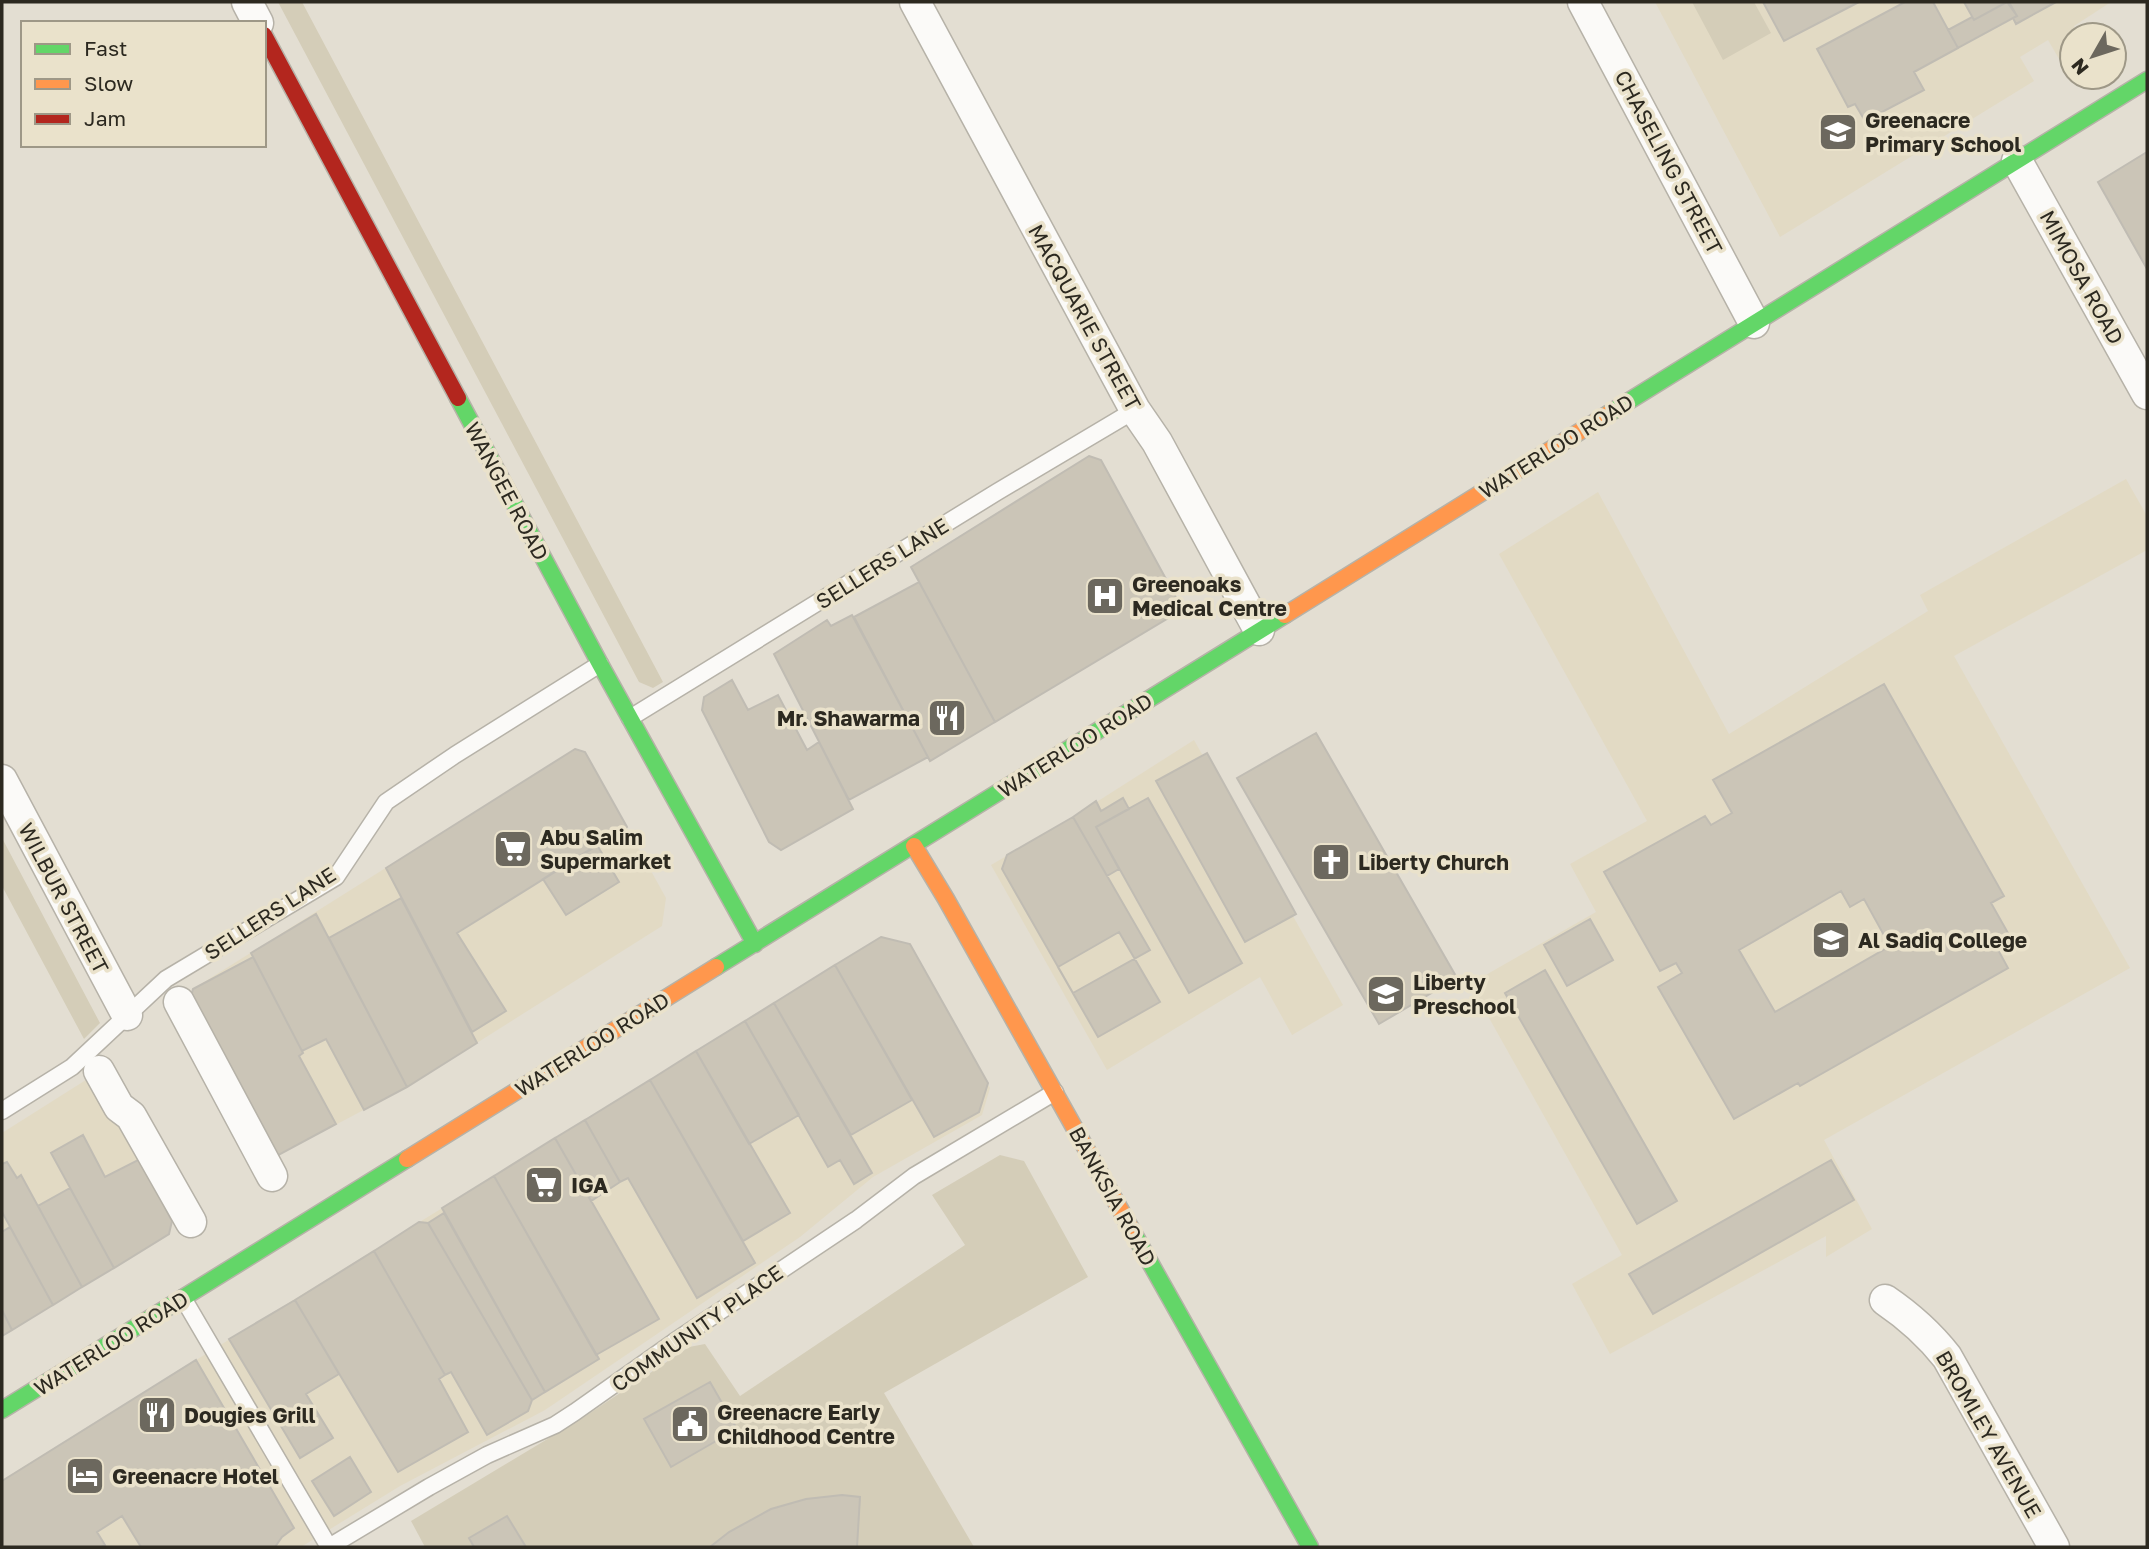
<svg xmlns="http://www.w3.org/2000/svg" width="2149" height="1549" font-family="'Golos Text',sans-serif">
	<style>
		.built { fill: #e2dac4 }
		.green { fill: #d4cdb8 }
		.building { fill: #cbc5b7; stroke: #c0bcb3; stroke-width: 2; fill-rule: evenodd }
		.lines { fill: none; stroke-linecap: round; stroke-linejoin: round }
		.lane-casing { stroke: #b6b2a8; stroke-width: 19 }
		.street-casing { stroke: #b6b2a8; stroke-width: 33 }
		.fast-casing { stroke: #b6b2a8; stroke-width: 19 }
		.slow-casing { stroke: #b6b2a8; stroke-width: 19 }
		.jam-casing { stroke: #b6b2a8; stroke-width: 19 }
		.lane { stroke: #fbfaf8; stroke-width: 16 }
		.street { stroke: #fbfaf8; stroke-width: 30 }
		.fast { stroke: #63d668; stroke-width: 16 }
		.slow { stroke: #ff974d; stroke-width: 16 }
		.jam { stroke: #b3261e; stroke-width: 16 }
		.labels { text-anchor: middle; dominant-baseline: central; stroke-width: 7; stroke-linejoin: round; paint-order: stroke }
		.poi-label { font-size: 21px; font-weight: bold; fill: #2c2920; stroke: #eae2cb; text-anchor: start }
		.street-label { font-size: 21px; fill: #2c2920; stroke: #eae2cb }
	</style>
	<rect width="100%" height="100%" fill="#e3ded2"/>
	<!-- built -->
	<path class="built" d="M 1655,2 L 2111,2 L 2074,26 L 2078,35 L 2072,35 L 2072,58 L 2062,64 L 2048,40 L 2020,57 L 2034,81 L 1780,237 Z
		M 2126,479 L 2147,516 L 2147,550 L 1954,656 L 2130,968 L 1824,1140 L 1872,1229 L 1826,1257 L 1826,1236 L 1610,1354 L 1572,1284 L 1622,1255 L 1470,984 L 1596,912 L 1570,864 L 1647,821 L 1499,554 L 1598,492 L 1729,734 L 1928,611 L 1920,595 Z
		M 1194,740 L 1343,1005 L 1292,1035 L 1260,977 L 1107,1070 L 991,865 L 1073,817 Z
		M 575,749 L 585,752 L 666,898 L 662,926 L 407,1087 L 273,1158 L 190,1001 L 193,989 Z
		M 881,937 L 987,1083 L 990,1088 L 982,1115 L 873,1177 L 800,1237 L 545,1410 L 400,1486 L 301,1547 L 2,1547 L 2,1480 Z
		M 89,1078 L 100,1081 L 172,1221 L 169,1234 L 2,1336 L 2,1133 Z"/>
	<!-- green -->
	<path class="green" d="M 278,2 L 302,2 L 663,682 L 653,688 L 639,682 Z
		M 1692,2 L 1754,2 L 1771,33 L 1723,60 Z
		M 2,838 L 100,1023 L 84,1039 L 2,886 Z
		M 1000,1155 L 1024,1161 L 1088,1277 L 884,1393 L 974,1547 L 425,1547 L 411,1521 L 584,1417 L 689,1347 L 705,1344 L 740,1396 L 965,1245 L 932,1195 Z"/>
	<!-- building -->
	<path class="building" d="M 1763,2 L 1859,2 L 1784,41 Z
		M 1905,2 L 1933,2 L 1958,48 L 1914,72 L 1924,90 L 1865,121 L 1855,104 L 1848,107 L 1817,49 Z
		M 1964,2 L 2007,2 L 1974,20 Z
		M 2007,2 L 2017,16 L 1958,48 L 1948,30 L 1972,17 L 1974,20 Z
		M 2009,2 L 2056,2 L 2016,24 L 2013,18 L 2017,16 Z
		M 2147,152 L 2147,269 L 2098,182 Z
		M 1089,456 L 1101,460 L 1178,601 L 1175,614 L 995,722 L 911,567 Z
		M 919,582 L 995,722 L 930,761 L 854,617 Z
		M 852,615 L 928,757 L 849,800 L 774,654 L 827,620 L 831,626 Z
		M 732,680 L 748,710 L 778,695 L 807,750 L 819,742 L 853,809 L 781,850 L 769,842 L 702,710 L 704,697 Z
		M 1884,684 L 2004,896 L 1991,903 L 2012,940 L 1997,948 L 2008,968 L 1800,1086 L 1798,1083 L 1734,1119 L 1658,987 L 1682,973 L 1676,963 L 1660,971 L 1604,872 L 1705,816 L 1711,825 L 1732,813 L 1713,780 ZM 1841,891 L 1850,907 L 1864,899 L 1890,946 L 1775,1012 L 1739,950 Z
		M 1316,733 L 1457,978 L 1379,1024 L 1237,778 Z
		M 575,749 L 585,752 L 627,827 L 457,933 L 506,1011 L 472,1032 L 386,868 Z
		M 1207,753 L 1296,914 L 1245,942 L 1156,781 Z
		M 1123,798 L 1129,809 L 1096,827 L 1119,869 L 1107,876 L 1073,817 L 1096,801 L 1101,811 Z
		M 1148,798 L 1242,963 L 1189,993 L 1096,827 Z
		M 1073,817 L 1150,950 L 1073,993 L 1002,869 L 1007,855 Z
		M 597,845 L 619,882 L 566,915 L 543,879 Z
		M 401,898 L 477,1043 L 407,1087 L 329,938 Z
		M 316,914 L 407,1087 L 364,1110 L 326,1039 L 302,1051 L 251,953 Z
		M 1590,919 L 1613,960 L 1567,986 L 1544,945 Z
		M 1119,932 L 1160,1002 L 1098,1037 L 1058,967 Z
		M 881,937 L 910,944 L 988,1083 L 979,1112 L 934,1137 L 835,965 Z
		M 253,957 L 302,1051 L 303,1053 L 299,1056 L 336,1124 L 273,1158 L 190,1001 L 193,989 Z
		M 835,965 L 912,1100 L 851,1135 L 774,1003 Z
		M 1545,970 L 1677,1201 L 1637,1224 L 1505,993 Z
		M 774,1003 L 872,1173 L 854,1184 L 840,1160 L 828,1167 L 745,1021 Z
		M 745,1021 L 799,1115 L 749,1144 L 696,1051 Z
		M 696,1051 L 790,1213 L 743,1241 L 650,1080 Z
		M 650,1080 L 755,1263 L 697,1298 L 628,1178 L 620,1182 L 585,1120 Z
		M 585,1120 L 620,1182 L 591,1201 L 555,1138 Z
		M 83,1135 L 105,1177 L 140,1159 L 172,1221 L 169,1234 L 114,1268 L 51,1153 Z
		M 555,1138 L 659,1319 L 596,1355 L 494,1176 Z
		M 1831,1160 L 1854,1200 L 1653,1314 L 1629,1274 Z
		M 7,1162 L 17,1178 L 21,1175 L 82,1287 L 53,1305 L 2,1212 L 2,1164 Z
		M 494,1176 L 599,1359 L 545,1392 L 442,1208 Z
		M 70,1188 L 114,1268 L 82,1287 L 38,1206 Z
		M 444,1213 L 545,1392 L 532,1400 L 428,1223 Z
		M 419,1222 L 428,1223 L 532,1400 L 528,1411 L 487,1435 L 451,1372 L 445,1375 L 374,1251 Z
		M 10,1227 L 53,1305 L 12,1330 L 2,1310 L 2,1232 Z
		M 374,1251 L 445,1375 L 439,1379 L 468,1432 L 398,1472 L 295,1300 Z
		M 295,1300 L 339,1374 L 306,1394 L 333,1438 L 300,1458 L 229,1339 Z
		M 2,1310 L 12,1330 L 2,1336 Z
		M 196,1360 L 294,1528 L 282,1537 L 275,1547 L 141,1547 L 122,1516 L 97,1532 L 105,1545 L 101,1547 L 2,1547 L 2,1481 Z
		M 710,1382 L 737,1429 L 671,1467 L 644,1419 Z
		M 350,1457 L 371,1492 L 334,1516 L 312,1481 Z
		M 842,1495 L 860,1497 L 857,1547 L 710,1547 L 729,1532 L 771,1509 L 806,1499 Z
		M 507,1516 L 526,1547 L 474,1547 L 469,1538 Z"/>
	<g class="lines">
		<!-- lane casing -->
		<g class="lane-casing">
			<path id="lane" d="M 630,718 L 997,492 L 1135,410
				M 2,1111 L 72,1067 L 166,979 L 336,877 L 386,802 L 455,755 L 600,664
				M 183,1298 L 329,1547
				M 329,1547 L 429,1487 L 487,1455 L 555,1425 L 575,1412 L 674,1342 L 856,1220 L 914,1176 L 1055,1092"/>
		</g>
		<!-- street casing -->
		<g class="street-casing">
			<path id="street" d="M 247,2 L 258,23
				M 915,2 L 1135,410 L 1157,442 L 1259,630
				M 1583,2 L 1754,323
				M 2017,161 L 2147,394
				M 2,780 L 127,1015
				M 179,1002 L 272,1176
				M 99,1071 L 119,1107 L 131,1116 L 191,1222
				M 1885,1300 C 1910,1317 1929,1334 1947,1357 L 2054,1547"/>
		</g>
		<!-- fast casing -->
		<g class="fast-casing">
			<path id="fast" d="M 458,398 L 600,664 L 755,944
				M 1608,414 L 2147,80
				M 716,967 L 1285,615
				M 1134,1234 L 1310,1547
				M 2,1410 L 407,1159"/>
		</g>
		<!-- slow casing -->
		<g class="slow-casing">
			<path id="slow" d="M 1285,615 L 1608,414
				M 914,846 L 946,899 L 1134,1234
				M 407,1159 L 716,967"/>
		</g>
		<!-- jam casing -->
		<g class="jam-casing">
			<path id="jam" d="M 264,35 L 458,398"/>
		</g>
		<!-- lane -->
		<use href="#lane" class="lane"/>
		<!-- street -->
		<use href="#street" class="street"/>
		<!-- fast -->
		<use href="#fast" class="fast"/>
		<!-- slow -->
		<use href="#slow" class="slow"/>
		<!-- jam -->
		<use href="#jam" class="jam"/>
	</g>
	<!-- icons -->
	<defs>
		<g id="school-square" transform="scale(2.0125)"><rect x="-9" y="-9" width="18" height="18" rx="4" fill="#6c685e" stroke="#eae2cb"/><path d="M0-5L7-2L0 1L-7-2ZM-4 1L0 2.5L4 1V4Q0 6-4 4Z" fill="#fff"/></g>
		<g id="hospital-square" transform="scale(2.0125)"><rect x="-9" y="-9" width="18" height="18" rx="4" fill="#6c685e" stroke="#eae2cb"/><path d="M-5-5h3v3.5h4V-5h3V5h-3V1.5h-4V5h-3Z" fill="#fff"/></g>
		<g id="restaurant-square" transform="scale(2.0125)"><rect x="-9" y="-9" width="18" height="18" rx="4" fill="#6c685e" stroke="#eae2cb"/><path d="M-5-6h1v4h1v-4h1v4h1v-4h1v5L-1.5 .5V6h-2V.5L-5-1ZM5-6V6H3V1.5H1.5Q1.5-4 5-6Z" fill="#fff"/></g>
		<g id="supermarket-square" transform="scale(2.0125)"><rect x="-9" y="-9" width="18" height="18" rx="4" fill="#6c685e" stroke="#eae2cb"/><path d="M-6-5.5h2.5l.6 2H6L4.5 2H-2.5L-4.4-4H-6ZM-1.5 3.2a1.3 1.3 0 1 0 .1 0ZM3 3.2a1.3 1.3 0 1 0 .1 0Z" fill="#fff"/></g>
		<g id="church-square" transform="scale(2.0125)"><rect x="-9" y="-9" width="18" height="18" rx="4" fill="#6c685e" stroke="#eae2cb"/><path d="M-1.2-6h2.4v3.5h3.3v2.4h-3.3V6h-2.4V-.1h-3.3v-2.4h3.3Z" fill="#fff"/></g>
		<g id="civic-square" transform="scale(2.0125)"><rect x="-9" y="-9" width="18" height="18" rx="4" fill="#6c685e" stroke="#eae2cb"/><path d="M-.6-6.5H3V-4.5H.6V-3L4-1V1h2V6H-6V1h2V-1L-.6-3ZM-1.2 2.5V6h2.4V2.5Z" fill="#fff"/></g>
		<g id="hotel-square" transform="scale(2.0125)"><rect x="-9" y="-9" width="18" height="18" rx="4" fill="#6c685e" stroke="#eae2cb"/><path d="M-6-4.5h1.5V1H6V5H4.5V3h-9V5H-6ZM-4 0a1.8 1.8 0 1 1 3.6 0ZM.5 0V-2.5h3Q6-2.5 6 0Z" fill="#fff"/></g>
	</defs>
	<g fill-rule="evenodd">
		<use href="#school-square" x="1838" y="132"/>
		<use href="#hospital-square" x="1105" y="596"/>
		<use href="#restaurant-square" x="947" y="718"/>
		<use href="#supermarket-square" x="513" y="849"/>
		<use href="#church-square" x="1331" y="862"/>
		<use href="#school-square" x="1831" y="940"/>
		<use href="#school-square" x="1386" y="994"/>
		<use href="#supermarket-square" x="544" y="1185"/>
		<use href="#restaurant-square" x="157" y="1415"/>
		<use href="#civic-square" x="690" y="1424"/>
		<use href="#hotel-square" x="85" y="1476"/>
	</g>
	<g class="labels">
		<!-- poi labels -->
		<g class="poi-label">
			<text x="1865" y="120">Greenacre<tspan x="1865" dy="24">Primary School</tspan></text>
			<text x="1132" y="584">Greenoaks<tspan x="1132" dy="24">Medical Centre</tspan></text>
			<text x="920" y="718" text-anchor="end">Mr. Shawarma</text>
			<text x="540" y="837">Abu Salim<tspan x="540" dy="24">Supermarket</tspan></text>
			<text x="1358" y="862">Liberty Church</text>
			<text x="1858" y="940">Al Sadiq College</text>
			<text x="1413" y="982">Liberty<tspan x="1413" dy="24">Preschool</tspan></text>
			<text x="571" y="1185">IGA</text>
			<text x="717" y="1412">Greenacre Early<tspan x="717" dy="24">Childhood Centre</tspan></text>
			<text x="184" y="1415">Dougies Grill</text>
			<text x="112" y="1476">Greenacre Hotel</text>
		</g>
		<!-- street labels -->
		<g class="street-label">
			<text transform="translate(1669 162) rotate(62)">CHASELING STREET</text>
			<text transform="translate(2082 277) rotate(61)">MIMOSA ROAD</text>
			<text transform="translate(1085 317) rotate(61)">MACQUARIE STREET</text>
			<text transform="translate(1556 446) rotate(-32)">WATERLOO ROAD</text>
			<text transform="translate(507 491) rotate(62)">WANGEE ROAD</text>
			<text transform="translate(882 563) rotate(-32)">SELLERS LANE</text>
			<text transform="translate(1075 745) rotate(-32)">WATERLOO ROAD</text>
			<text transform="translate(64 898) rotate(62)">WILBUR STREET</text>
			<text transform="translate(270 913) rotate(-33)">SELLERS LANE</text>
			<text transform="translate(592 1044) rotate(-32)">WATERLOO ROAD</text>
			<text transform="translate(1113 1196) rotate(61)">BANKSIA ROAD</text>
			<text transform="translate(697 1328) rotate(-35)">COMMUNITY PLACE</text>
			<text transform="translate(111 1343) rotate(-32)">WATERLOO ROAD</text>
			<text transform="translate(1989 1434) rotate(60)">BROMLEY AVENUE</text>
		</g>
	</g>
	<!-- border -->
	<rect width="2149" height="1549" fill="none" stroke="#2c2920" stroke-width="7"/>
	<!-- legend -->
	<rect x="21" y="21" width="245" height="126" fill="#eae2cb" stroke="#9e9887" stroke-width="2"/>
	<rect x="35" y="44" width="35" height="10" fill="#63d668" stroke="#9e9887" stroke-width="2"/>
	<text x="84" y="56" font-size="21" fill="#2c2920">Fast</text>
	<rect x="35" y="79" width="35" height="10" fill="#ff974d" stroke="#9e9887" stroke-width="2"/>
	<text x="84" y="91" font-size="21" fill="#2c2920">Slow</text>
	<rect x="35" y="114" width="35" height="10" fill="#b3261e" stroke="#9e9887" stroke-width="2"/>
	<text x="84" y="126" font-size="21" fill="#2c2920">Jam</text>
	<!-- north arrow -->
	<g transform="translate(2093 56) rotate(231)"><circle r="33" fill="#eae2cb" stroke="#9e9887" stroke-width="2"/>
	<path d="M0-5L12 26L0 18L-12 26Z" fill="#6c685e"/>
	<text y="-10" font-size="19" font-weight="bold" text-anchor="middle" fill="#2c2920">N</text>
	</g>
</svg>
